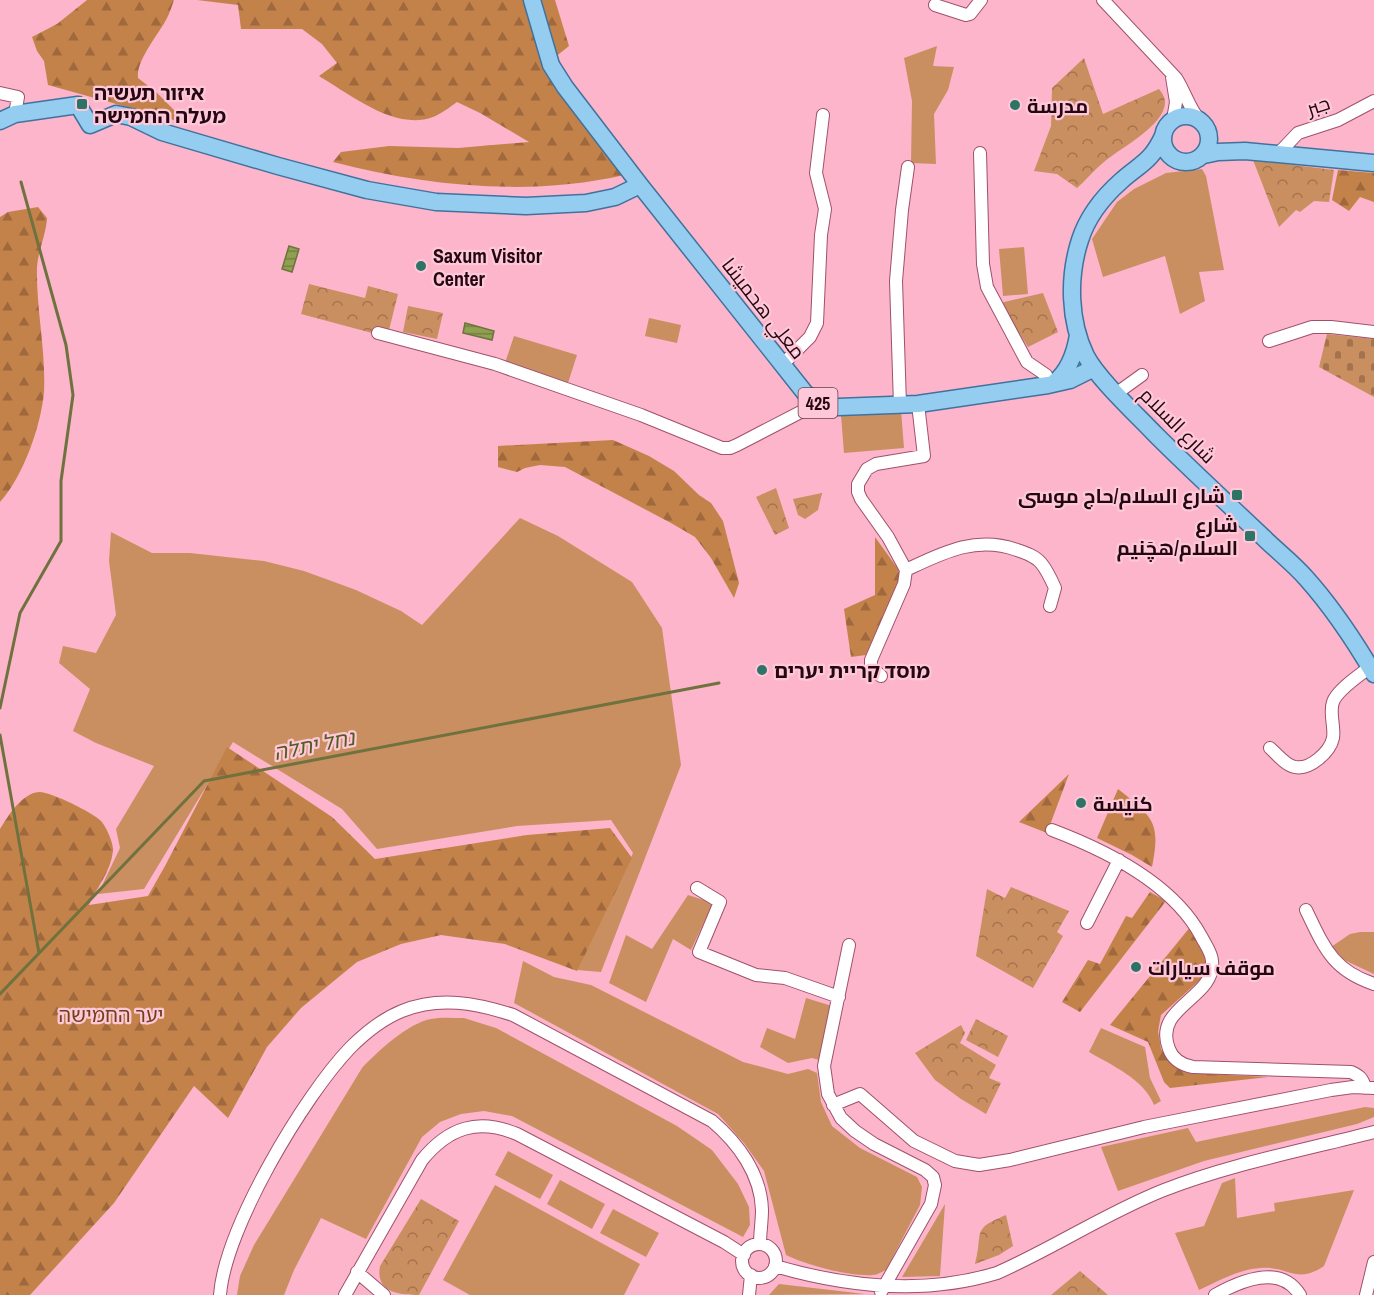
<svg xmlns="http://www.w3.org/2000/svg" width="1374" height="1295" font-family="'Archivo Narrow',Cairo,'Noto Sans Hebrew',sans-serif">
	<style>
		.green { fill: #ca8f60 }
		.forest { fill: url(#forest-firs) }
		.cemetery { fill: url(#cemetery-stones) }
		.park { fill: url(#park-crowns) }
		.water { fill: url(#water-rules); stroke: #6f723e; stroke-width: 1.5 }
		.lines { fill: none; stroke-linecap: round; stroke-linejoin: round }
		.stream { stroke: #6f723e; stroke-width: 3 }
		.minor-casing { stroke: #9f516c; stroke-width: 14 }
		.major-casing { stroke: #40729d; stroke-width: 19 }
		.minor { stroke: #fff; stroke-width: 12 }
		.major { stroke: #95cdf1; stroke-width: 16 }
		.poi-dot { fill: #2e7366; stroke: #fec8d8; stroke-width: 2 }
		.labels { text-anchor: middle; dominant-baseline: central; stroke-width: 4.5; stroke-linejoin: round; paint-order: stroke }
		.shield { fill: #fec8d8; stroke: #66414e; stroke-width: 1.5 }
		.shield-label { font-size: 18px; font-weight: bold; fill: #250713 }
		.poi-label { font-size: 20px; font-weight: bold; fill: #250713; stroke: #fec8d8; text-anchor: start }
		.street-label { font-size: 20px; fill: #250713; stroke: #fec8d8 }
		.park-label { font-size: 20px; fill: #6e4118; stroke: #fec8d8 }
		.water-label { font-size: 21px; font-style: italic; fill: #505c22; stroke: #fec8d8 }
	</style>
	<defs>
		<pattern id="forest-firs" width="22" height="20" patternUnits="userSpaceOnUse" patternTransform="scale(1.5)"><rect width="22" height="20" fill="#c4824b"/><path d="M5 1l3.5 6h-7zM16 11l3.5 6h-7z" fill="#9f683d"/></pattern>
		<pattern id="cemetery-stones" width="16" height="16" patternUnits="userSpaceOnUse" patternTransform="scale(1.5)"><rect width="16" height="16" fill="#ca8f60"/><path d="M2 7V4a2 2 0 0 1 4 0v3zM10 15v-3a2 2 0 0 1 4 0v3z" fill="#a4734e"/></pattern>
		<pattern id="park-crowns" width="20" height="18" patternUnits="userSpaceOnUse" patternTransform="scale(1.5)"><rect width="20" height="18" fill="#ca8f60"/><path d="M2 6a3 3 0 1 1 6 0M12 15a3 3 0 1 1 6 0" fill="none" stroke="#a4734e"/></pattern>
		<pattern id="water-rules" width="6" height="5" patternUnits="userSpaceOnUse" patternTransform="scale(1.5)"><rect width="6" height="5" fill="#8fa050"/><path d="M0 2.5h6" fill="none" stroke="#758041"/></pattern>
	</defs>
	<rect width="100%" height="100%" fill="#fcb5ca"/>
	<!-- green -->
	<path class="green" d="M 937,46 L 933,66 L 954,67 L 948,90 L 934,114 L 936,164 L 911,163 L 912,101 L 904,58 Z
		M 1202,169 L 1206,176 L 1224,270 L 1199,272 L 1205,301 L 1180,314 L 1165,256 L 1103,277 L 1092,239 L 1117,202 L 1134,189 L 1166,173 Z
		M 1024,247 L 1028,294 L 1003,296 L 999,249 Z
		M 649,318 L 681,325 L 677,343 L 645,336 Z
		M 514,336 L 577,355 L 568,383 L 505,363 Z
		M 901,410 L 904,448 L 844,453 L 841,415 Z
		M 520,518 L 558,536 L 632,582 L 662,628 L 681,765 L 601,972 L 577,970 L 633,853 L 611,820 L 517,826 L 377,849 L 342,809 L 233,742 L 144,889 L 98,894 L 120,848 L 116,829 L 154,766 L 96,743 L 73,731 L 90,689 L 59,663 L 63,646 L 96,653 L 116,615 L 109,561 L 111,532 L 152,553 L 190,553 L 264,561 L 304,571 L 356,590 L 401,611 L 422,625 Z
		M 688,895 L 713,903 L 691,950 L 673,939 L 646,1002 L 609,983 L 626,935 L 652,949 Z
		M 1360,932 L 1374,932 L 1374,974 L 1342,959 L 1331,947 L 1350,934 Z
		M 523,961 L 554,977 L 591,985 L 743,1062 L 788,1074 L 808,1069 L 817,1073 L 821,1102 L 832,1126 L 860,1148 L 917,1177 L 922,1187 L 920,1205 L 886,1270 C 881,1272 877,1275 873,1275 C 851,1277 806,1265 786,1255 L 764,1171 L 744,1143 L 718,1114 L 514,1003 Z
		M 806,998 L 832,1006 L 819,1060 L 812,1058 L 788,1063 L 760,1047 L 767,1028 L 795,1039 Z
		M 464,1018 L 496,1028 L 677,1126 L 712,1150 L 738,1184 L 749,1207 L 750,1225 L 743,1237 L 512,1116 L 484,1111 L 461,1114 L 440,1122 L 422,1137 L 366,1239 L 321,1218 L 294,1270 L 284,1295 L 237,1295 L 240,1276 L 254,1245 L 362,1068 C 377,1052 408,1023 431,1019 C 441,1017 453,1018 464,1018 Z
		M 1101,1028 L 1145,1047 L 1150,1078 L 1161,1101 L 1154,1105 C 1144,1079 1111,1065 1089,1052 Z
		M 1365,1107 L 1374,1108 L 1374,1117 L 1357,1124 L 1204,1161 L 1118,1191 L 1101,1147 L 1188,1128 L 1196,1142 Z
		M 508,1151 L 553,1175 L 540,1199 L 495,1175 Z
		M 1235,1178 L 1237,1218 L 1275,1211 L 1274,1203 L 1354,1190 L 1324,1266 C 1296,1285 1289,1266 1261,1268 C 1239,1269 1219,1281 1199,1290 L 1175,1233 L 1204,1226 L 1222,1183 Z
		M 560,1180 L 605,1204 L 592,1229 L 547,1204 Z
		M 495,1185 L 640,1264 L 624,1295 L 470,1295 L 443,1280 Z
		M 945,1204 L 940,1276 L 902,1277 Z
		M 613,1209 L 659,1233 L 646,1257 L 600,1233 Z
		M 779,1284 L 865,1294 L 769,1295 Z"/>
	<!-- forest -->
	<path class="forest" d="M 87,0 L 174,0 C 172,6 170,12 167,18 C 159,34 136,60 138,78 L 156,92 L 188,124 L 48,85 L 44,61 L 37,51 L 32,37 L 57,24 Z
		M 197,0 L 555,0 L 569,46 L 549,62 L 624,175 C 529,197 426,186 333,162 L 341,152 L 389,146 L 458,148 L 529,142 L 480,113 L 457,102 C 450,107 441,114 433,117 C 395,131 351,95 319,76 L 337,63 L 322,44 L 302,29 L 241,29 L 238,5 Z
		M 1338,170 L 1374,173 L 1374,202 L 1360,197 L 1349,211 L 1332,200 Z
		M 38,207 L 47,218 C 46,235 38,251 37,267 C 36,309 46,351 44,392 C 41,426 23,477 0,502 L 0,217 L 8,212 Z
		M 613,440 L 649,456 L 674,471 L 699,495 L 711,503 L 723,521 L 739,583 L 734,598 L 711,558 L 695,537 L 671,523 L 565,467 L 540,465 L 525,468 L 517,472 L 498,467 L 498,446 Z
		M 875,537 L 898,569 L 900,577 L 866,655 L 851,657 L 844,609 L 875,595 Z
		M 227,747 L 332,817 L 375,859 L 527,835 L 610,828 L 632,858 L 577,971 L 505,944 L 441,935 L 401,944 L 357,962 L 301,1008 L 267,1047 L 228,1118 L 194,1086 L 114,1203 L 30,1295 L 0,1295 L 0,829 C 8,816 22,793 39,792 C 49,791 94,813 101,821 C 106,826 114,844 113,851 C 111,871 97,887 89,905 L 148,896 L 165,866 Z
		M 1069,774 L 1047,833 L 1019,822 Z
		M 1118,789 C 1153,817 1161,822 1152,867 L 1132,855 L 1097,838 Z
		M 1150,892 L 1166,901 L 1080,1012 L 1062,1002 L 1088,960 L 1100,964 L 1126,916 L 1132,918 Z
		M 1191,926 L 1206,959 L 1206,968 L 1200,980 L 1161,1015 L 1158,1031 L 1161,1049 L 1175,1067 L 1187,1073 L 1268,1077 L 1170,1088 L 1164,1082 L 1148,1042 L 1110,1025 Z"/>
	<!-- cemetery -->
	<path class="cemetery" d="M 1327,334 L 1374,339 L 1374,397 L 1319,367 Z"/>
	<!-- park -->
	<path class="park" d="M 1084,58 L 1103,114 L 1159,89 C 1162,93 1165,97 1165,102 C 1165,126 1120,148 1104,162 C 1094,170 1086,180 1077,188 L 1057,174 L 1034,171 L 1051,126 L 1052,88 Z
		M 1253,160 L 1334,170 L 1329,202 L 1314,201 L 1300,212 L 1296,210 L 1279,227 Z
		M 309,284 L 365,298 L 368,286 L 398,294 L 389,330 L 374,327 L 372,333 L 301,314 Z
		M 1043,293 L 1058,332 L 1028,347 L 1000,303 Z
		M 408,306 L 443,313 L 437,339 L 403,332 Z
		M 776,488 L 789,528 L 775,535 L 756,497 Z
		M 822,493 L 818,510 L 805,519 L 798,515 L 793,499 Z
		M 1011,887 L 1069,911 L 1057,932 L 1063,936 L 1033,988 L 976,956 L 987,889 L 1005,898 Z
		M 976,1019 L 1008,1036 L 998,1057 L 966,1040 Z
		M 961,1025 L 965,1033 L 960,1043 L 996,1065 L 989,1078 L 1001,1083 L 986,1114 L 961,1099 L 935,1080 L 915,1053 Z
		M 421,1199 L 459,1221 L 419,1295 C 400,1295 375,1293 380,1266 Z
		M 1006,1215 L 1013,1246 L 999,1255 L 975,1264 C 984,1231 970,1230 1006,1215 Z
		M 1080,1271 L 1108,1295 L 1051,1295 Z"/>
	<!-- water -->
	<path class="water" d="M 289,246 L 299,249 L 292,272 L 282,269 Z
		M 465,323 L 494,331 L 492,340 L 463,333 Z"/>
	<g class="lines">
		<!-- stream -->
		<path class="stream" d="M 0,708 L 20,613 L 61,541 L 61,481 L 73,395 L 66,345 L 21,182
			M 0,735 L 39,953
			M 0,994 L 204,781 L 719,683"/>
		<!-- minor casing -->
		<g class="minor-casing">
			<path id="minor" d="M 1103,0 L 1176,78 C 1185,92 1189,108 1200,121
				M 935,5 L 966,15 L 970,14 L 981,0
				M 1172,77 L 1176,102 L 1173,120
				M 0,93 L 18,97 L 15,114
				M 980,153 L 983,264 L 987,287 L 1027,362 L 1046,375 L 1050,385
				M 1279,153 L 1298,133 L 1338,120 L 1374,101
				M 378,333 L 495,364 L 641,415 L 722,448 L 730,448 L 737,445 L 818,403
				M 1269,341 L 1312,327 L 1331,327 L 1374,332
				M 782,365 L 810,337 L 817,323 L 821,235 L 825,209 L 816,173 L 823,115
				M 1117,393 L 1142,375
				M 900,405 L 896,281 L 902,210 L 908,167
				M 906,570 C 942,553 976,535 1017,550 C 1026,553 1035,556 1041,563 C 1047,570 1051,579 1055,588 L 1050,606
				M 881,676 L 871,667 L 871,660 L 904,584 L 906,570 L 888,537 L 861,499 L 858,492 L 858,484 L 867,469 L 876,464 L 924,456 L 918,404
				M 1270,748 C 1277,754 1286,766 1295,767 C 1310,770 1330,752 1333,738 C 1335,727 1329,713 1333,702 C 1337,690 1360,675 1370,667
				M 1052,830 C 1105,850 1173,884 1201,936 C 1205,944 1212,953 1212,961 C 1216,999 1152,1006 1169,1049 C 1173,1060 1182,1065 1193,1067 L 1351,1072 C 1360,1076 1363,1079 1365,1088
				M 697,888 L 720,902 L 699,952 L 756,975 L 785,978 L 839,997
				M 1306,910 C 1324,947 1332,970 1374,984
				M 1087,923 L 1119,860
				M 849,945 L 824,1066 L 828,1094 L 841,1118 L 855,1131 L 874,1144 L 925,1170 L 933,1177 L 935,1185 L 931,1204 L 881,1292
				M 833,1105 L 860,1094 L 914,1141 L 955,1161 L 979,1165 L 1010,1160 L 1144,1127 L 1331,1090 L 1353,1087 L 1374,1088
				M742 1261a17 17 0 1 1 34 0a17 17 0 1 1-34 0Z
				M 775,1266 C 847,1287 925,1295 997,1273 C 1054,1248 1106,1213 1164,1190 C 1231,1164 1304,1150 1374,1132
				M 357,1272 L 384,1295
				M 220,1295 C 225,1228 304,1096 350,1048 C 365,1033 382,1019 402,1011 C 439,996 476,1003 513,1015 L 712,1121 C 738,1143 761,1174 762,1210 C 762,1221 760,1233 760,1244
				M 345,1295 L 422,1160 C 449,1127 478,1118 517,1134 L 724,1242 L 744,1255
				M 749,1295 L 751,1275
				M 1215,1295 C 1240,1281 1280,1263 1300,1295
				M 1366,1295 L 1374,1262"/>
		</g>
		<!-- major casing -->
		<g class="major-casing">
			<path id="major" d="M 532,0 L 551,65 L 565,87 L 640,185 L 805,393 L 818,403 L 838,407 L 918,404 L 1048,385 L 1070,380 L 1094,368
				M1163 139a23 23 0 1 1 46 0a23 23 0 1 1-46 0Z
				M 0,121 L 15,114 L 78,105 L 90,125 L 116,114 L 131,117 L 162,132 L 278,166 L 367,190 L 436,202 L 526,206 L 586,203 L 615,197 L 640,185
				M 1163,136 C 1151,162 1140,164 1121,181 C 1103,197 1087,218 1080,240 C 1068,277 1069,321 1086,356 C 1098,379 1136,414 1155,434 C 1190,469 1227,503 1263,537 C 1277,551 1293,563 1306,578 C 1332,607 1354,640 1374,674
				M 1204,155 L 1218,152 L 1245,151 L 1374,163
				M 1054,383 C 1069,371 1075,354 1078,335"/>
		</g>
		<!-- minor -->
		<use href="#minor" class="minor"/>
		<!-- major -->
		<use href="#major" class="major"/>
	</g>
	<!-- markers -->
	<g class="poi-dot">
		<rect x="76" y="98" width="12" height="12" rx="3"/>
		<circle cx="1015" cy="105" r="6"/>
		<circle cx="421" cy="266" r="6"/>
		<rect x="1231" y="489" width="12" height="12" rx="3"/>
		<rect x="1244" y="530" width="12" height="12" rx="3"/>
		<circle cx="762" cy="670" r="6"/>
		<circle cx="1081" cy="803" r="6"/>
		<circle cx="1136" cy="967" r="6"/>
	</g>
	<g class="labels">
		<!-- shield labels -->
		<rect class="shield" x="798.5" y="388" width="39" height="30" rx="4.5"/>
		<g class="shield-label">
			<text x="818" y="403">425</text>
		</g>
		<!-- poi labels -->
		<g class="poi-label">
			<text x="94" y="92">איזור תעשיה<tspan x="94" dy="23">מעלה החמישה</tspan></text>
			<text x="1027" y="105">مدرسة</text>
			<text x="433" y="255">Saxum Visitor<tspan x="433" dy="23">Center</tspan></text>
			<text x="1225" y="495" text-anchor="end">شارع السلام/حاج موسى</text>
			<text x="1238" y="524" text-anchor="end">شارع<tspan x="1238" dy="23">السلام/هچَنيم</tspan></text>
			<text x="774" y="670">מוסד קריית יערים</text>
			<text x="1093" y="803">كنيسة</text>
			<text x="1148" y="967">موقف سيارات</text>
		</g>
		<!-- street labels -->
		<g class="street-label">
			<text transform="translate(1318 105) rotate(-18)">جبر</text>
			<text transform="translate(764 308) rotate(52)">معلي هحميشا</text>
			<text transform="translate(1178 425) rotate(45)">شارع السلام</text>
		</g>
		<!-- park labels -->
		<g class="park-label">
			<text x="111" y="1014">יער החמישה</text>
		</g>
		<!-- water labels -->
		<g class="water-label">
			<text transform="translate(314 745) rotate(-11)">נחל יתלה</text>
		</g>
	</g>
</svg>
